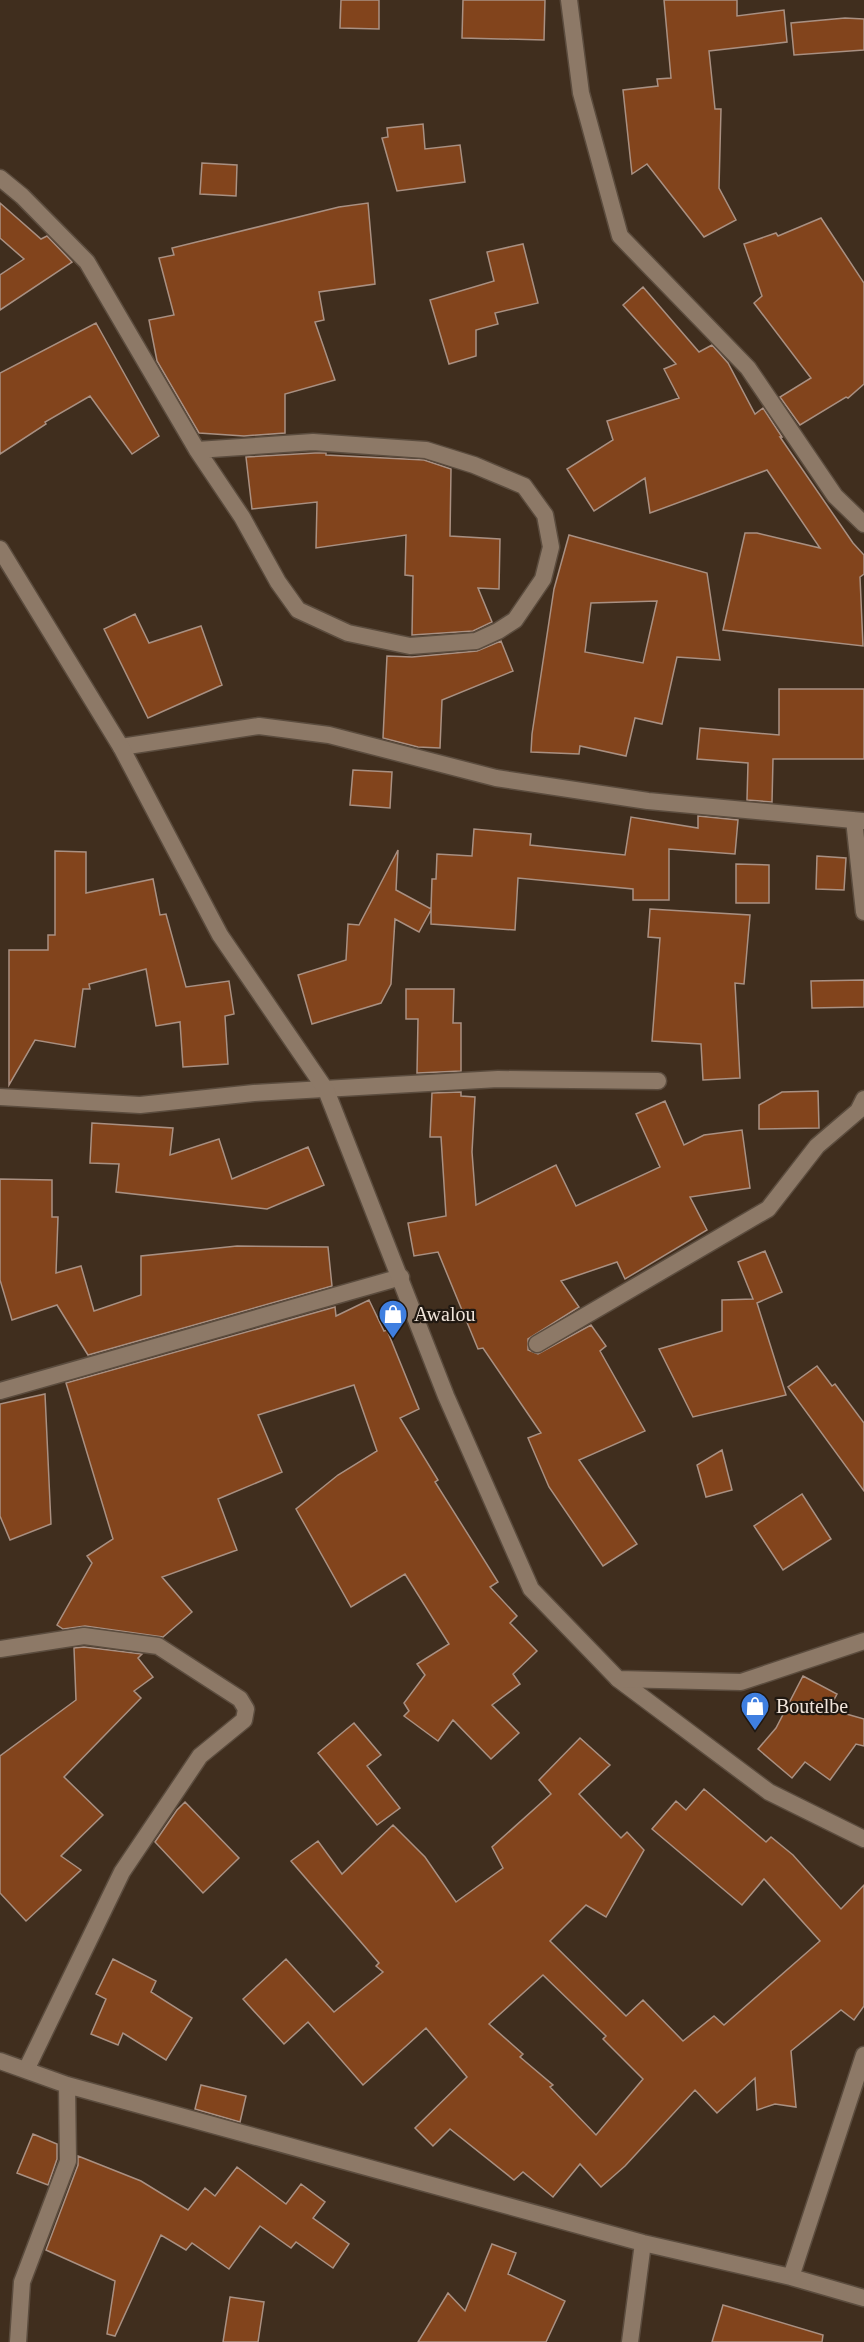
<svg xmlns="http://www.w3.org/2000/svg" width="864" height="2342" font-family="'Times New Roman',serif">
	<style>
		.building { fill: #82441c; stroke: #a99082; stroke-width: 1.5; fill-rule: evenodd }
		.lines { fill: none; stroke-linecap: round; stroke-linejoin: round }
		.minor-casing { stroke: #5b4c3e; stroke-width: 19 }
		.tertiary-casing { stroke: #5b4c3e; stroke-width: 19 }
		.minor { stroke: #8d7967; stroke-width: 16 }
		.tertiary { stroke: #8d7967; stroke-width: 16 }
		.labels { text-anchor: middle; dominant-baseline: central; stroke-width: 4.5; stroke-linejoin: round; paint-order: stroke }
		.poi-label { font-size: 20px; fill: #f0e4da; stroke: #201811; text-anchor: start }
	</style>
	<rect width="100%" height="100%" fill="#402e1e"/>
	<!-- building -->
	<path class="building" d="M 341,0 L 379,0 L 379,29 L 340,28 Z
		M 463,0 L 545,0 L 544,40 L 462,38 Z
		M 664,0 L 737,0 L 737,16 L 784,10 L 787,42 L 709,51 L 715,109 L 721,109 L 719,188 L 736,220 L 704,237 L 647,164 L 632,174 L 623,90 L 658,86 L 657,79 L 671,78 Z
		M 845,18 L 864,19 L 864,50 L 794,55 L 791,23 Z
		M 423,124 L 425,149 L 460,145 L 465,182 L 397,191 L 382,138 L 388,137 L 387,128 Z
		M 202,163 L 237,165 L 236,196 L 200,194 Z
		M 0,203 L 41,239 L 47,236 L 72,262 L 0,310 L 0,275 L 24,259 L 0,238 Z
		M 368,203 L 375,284 L 319,292 L 324,320 L 315,322 L 335,380 L 285,394 L 285,433 L 244,436 L 199,433 L 157,361 L 149,320 L 174,315 L 159,258 L 174,255 L 172,248 L 339,207 Z
		M 821,218 L 864,283 L 864,384 L 848,398 L 846,397 L 800,425 L 780,397 L 811,378 L 754,303 L 762,296 L 744,244 L 776,233 L 778,236 Z
		M 523,244 L 538,303 L 495,313 L 498,324 L 476,330 L 476,356 L 449,364 L 430,300 L 494,281 L 487,252 Z
		M 643,287 L 699,352 L 712,345 L 728,363 L 755,414 L 763,408 L 782,437 L 780,437 L 853,543 L 864,555 L 864,574 L 860,577 L 863,646 L 723,630 L 745,533 L 757,533 L 820,548 L 767,470 L 650,513 L 645,478 L 594,511 L 567,469 L 613,440 L 607,421 L 679,398 L 664,369 L 676,364 L 623,305 Z
		M 96,323 L 159,436 L 132,454 L 90,396 L 45,422 L 46,424 L 0,454 L 0,373 Z
		M 315,453 L 326,453 L 326,455 L 424,460 L 451,469 L 450,536 L 500,539 L 499,589 L 478,588 L 492,622 L 473,631 L 412,635 L 413,576 L 405,575 L 406,535 L 316,548 L 317,502 L 252,509 L 246,457 Z
		M 569,535 L 707,573 L 720,660 L 677,657 L 662,724 L 635,718 L 626,756 L 580,746 L 579,754 L 531,752 L 532,734 L 554,589 ZM 657,601 L 643,663 L 585,652 L 591,603 Z
		M 135,614 L 149,643 L 201,626 L 222,685 L 148,718 L 104,629 Z
		M 501,641 L 513,671 L 442,700 L 440,748 L 418,747 L 383,738 L 387,656 L 412,657 L 477,651 Z
		M 779,689 L 864,689 L 864,759 L 773,759 L 772,802 L 747,800 L 748,763 L 697,759 L 700,728 L 779,735 Z
		M 353,770 L 392,772 L 390,808 L 350,805 Z
		M 698,816 L 738,820 L 735,854 L 669,849 L 669,900 L 633,900 L 633,889 L 518,878 L 515,930 L 431,924 L 431,910 L 419,932 L 395,919 L 391,984 L 381,1003 L 312,1024 L 298,975 L 346,960 L 348,924 L 359,925 L 398,850 L 396,890 L 431,909 L 432,879 L 436,879 L 437,854 L 472,856 L 474,829 L 531,834 L 530,845 L 625,855 L 631,817 L 698,828 Z
		M 55,851 L 86,852 L 86,893 L 153,879 L 160,915 L 166,914 L 186,987 L 229,981 L 234,1014 L 225,1016 L 228,1064 L 183,1067 L 180,1022 L 156,1026 L 146,969 L 89,984 L 90,989 L 83,989 L 75,1047 L 35,1040 L 9,1085 L 9,950 L 48,950 L 48,935 L 55,935 Z
		M 817,856 L 846,858 L 844,890 L 816,889 Z
		M 736,864 L 769,865 L 769,903 L 736,903 Z
		M 650,909 L 750,915 L 744,984 L 735,983 L 740,1078 L 703,1080 L 701,1044 L 652,1041 L 660,938 L 648,937 Z
		M 864,980 L 864,1007 L 812,1008 L 811,981 Z
		M 406,989 L 454,989 L 453,1023 L 461,1023 L 461,1071 L 417,1073 L 418,1019 L 406,1019 Z
		M 818,1091 L 819,1128 L 759,1129 L 759,1105 L 782,1092 Z
		M 461,1092 L 461,1096 L 475,1097 L 472,1152 L 476,1205 L 556,1165 L 576,1206 L 660,1167 L 636,1114 L 665,1101 L 684,1145 L 704,1135 L 742,1130 L 750,1188 L 690,1197 L 707,1230 L 625,1279 L 617,1262 L 561,1281 L 579,1307 L 528,1339 L 528,1350 L 538,1354 L 591,1325 L 606,1346 L 600,1351 L 645,1431 L 579,1460 L 637,1544 L 603,1566 L 549,1487 L 528,1438 L 541,1433 L 483,1348 L 478,1349 L 438,1252 L 414,1256 L 408,1223 L 446,1216 L 441,1137 L 430,1137 L 432,1093 Z
		M 92,1123 L 173,1128 L 170,1155 L 219,1139 L 232,1179 L 308,1147 L 324,1185 L 267,1209 L 116,1192 L 119,1164 L 90,1163 Z
		M 0,1179 L 52,1180 L 52,1217 L 58,1217 L 56,1273 L 81,1266 L 94,1311 L 141,1295 L 141,1256 L 237,1246 L 328,1247 L 332,1286 L 88,1355 L 57,1305 L 12,1320 L 0,1280 Z
		M 765,1251 L 782,1292 L 757,1303 L 786,1395 L 693,1417 L 659,1349 L 722,1331 L 722,1300 L 753,1299 L 738,1262 Z
		M 369,1300 L 384,1331 L 387,1330 L 419,1409 L 400,1418 L 438,1480 L 435,1482 L 498,1582 L 490,1587 L 517,1616 L 510,1623 L 537,1651 L 513,1674 L 520,1684 L 492,1705 L 519,1733 L 491,1759 L 453,1720 L 438,1741 L 404,1716 L 409,1711 L 404,1703 L 425,1675 L 417,1664 L 449,1644 L 405,1574 L 351,1607 L 296,1509 L 338,1475 L 377,1451 L 354,1385 L 258,1415 L 282,1472 L 218,1499 L 237,1550 L 162,1577 L 192,1612 L 163,1637 L 85,1626 L 63,1629 L 57,1625 L 92,1563 L 87,1556 L 113,1539 L 66,1383 L 335,1307 L 336,1316 Z
		M 817,1366 L 832,1386 L 835,1384 L 864,1423 L 864,1491 L 788,1387 Z
		M 45,1394 L 51,1524 L 10,1540 L 0,1516 L 0,1404 Z
		M 722,1450 L 732,1490 L 706,1497 L 697,1465 Z
		M 802,1494 L 831,1539 L 783,1570 L 754,1526 Z
		M 84,1647 L 142,1654 L 138,1658 L 153,1677 L 134,1691 L 141,1698 L 64,1777 L 103,1815 L 61,1856 L 81,1870 L 26,1921 L 0,1893 L 0,1756 L 76,1700 L 74,1648 Z
		M 803,1676 L 837,1694 L 829,1709 L 864,1719 L 864,1746 L 856,1744 L 830,1780 L 805,1762 L 792,1778 L 758,1749 L 776,1728 Z
		M 354,1723 L 381,1755 L 367,1766 L 400,1808 L 377,1825 L 318,1753 Z
		M 580,1738 L 610,1765 L 579,1794 L 621,1838 L 627,1832 L 644,1850 L 606,1917 L 586,1905 L 550,1941 L 626,2016 L 643,2000 L 683,2041 L 714,2016 L 724,2025 L 820,1941 L 764,1879 L 742,1905 L 652,1829 L 676,1801 L 686,1810 L 704,1789 L 766,1842 L 771,1837 L 793,1855 L 841,1909 L 864,1885 L 864,2006 L 854,2020 L 841,2010 L 791,2051 L 796,2107 L 775,2104 L 757,2110 L 755,2078 L 717,2113 L 695,2090 L 625,2166 L 601,2187 L 580,2164 L 553,2197 L 523,2172 L 514,2180 L 450,2129 L 433,2146 L 415,2128 L 467,2077 L 426,2028 L 363,2085 L 308,2022 L 284,2044 L 243,1999 L 286,1959 L 334,2012 L 383,1972 L 376,1966 L 379,1963 L 291,1861 L 318,1841 L 342,1874 L 393,1825 L 425,1857 L 456,1902 L 503,1868 L 492,1847 L 551,1794 L 539,1780 ZM 543,1975 L 606,2036 L 603,2039 L 643,2079 L 596,2135 L 550,2087 L 553,2085 L 520,2057 L 523,2054 L 489,2024 Z
		M 185,1802 L 239,1858 L 203,1893 L 155,1842 L 177,1810 Z
		M 113,1959 L 156,1981 L 151,1992 L 192,2018 L 166,2060 L 123,2033 L 118,2045 L 91,2034 L 106,1999 L 96,1994 Z
		M 201,2085 L 246,2096 L 240,2122 L 195,2109 Z
		M 33,2134 L 57,2144 L 57,2159 L 48,2185 L 17,2173 Z
		M 78,2156 L 141,2181 L 188,2210 L 205,2188 L 215,2196 L 237,2167 L 286,2204 L 301,2184 L 325,2202 L 313,2218 L 349,2244 L 333,2268 L 296,2242 L 291,2248 L 260,2226 L 229,2269 L 192,2243 L 186,2250 L 161,2235 L 115,2336 L 107,2334 L 115,2281 L 46,2250 L 78,2165 Z
		M 492,2244 L 516,2253 L 508,2274 L 565,2301 L 546,2342 L 418,2342 L 448,2293 L 465,2311 Z
		M 230,2297 L 264,2302 L 258,2342 L 223,2342 Z
		M 723,2305 L 823,2335 L 822,2342 L 712,2342 Z"/>
	<g class="lines">
		<!-- minor casing -->
		<g class="minor-casing">
			<path id="minor" d="M 569,0 L 581,93 L 620,236 L 748,368 L 835,496 L 864,524
				M 0,178 L 22,196 L 87,262 L 197,450 L 242,517 L 278,582 L 298,610 L 348,633 L 410,646 L 476,641 L 498,631 L 515,620 L 543,579 L 551,547 L 545,515 L 524,486 L 474,465 L 426,450 L 313,442 L 197,450
				M 121,747 L 259,726 L 329,735 L 496,778 L 648,801 L 864,821
				M 854,820 L 864,912
				M 0,1097 L 140,1105 L 254,1093 L 498,1079 L 658,1081
				M 537,1344 L 768,1209 L 817,1146 L 858,1111 L 864,1099
				M 0,1391 L 401,1277
				M 0,1649 L 84,1636 L 158,1646 L 240,1699 L 246,1709 L 244,1720 L 200,1756 L 122,1872 L 26,2070
				M 618,1679 L 769,1792 L 864,1839
				M 0,2061 L 67,2085 L 643,2243 L 791,2277 L 864,2298
				M 791,2277 L 864,2055
				M 18,2342 L 22,2282 L 68,2161 L 67,2085
				M 630,2342 L 643,2243"/>
		</g>
		<!-- tertiary casing -->
		<g class="tertiary-casing">
			<path id="tertiary" d="M 0,549 L 121,747 L 220,935 L 326,1090 L 446,1396 L 531,1589 L 618,1679 L 741,1682 L 864,1641"/>
		</g>
		<!-- minor -->
		<use href="#minor" class="minor"/>
		<!-- tertiary -->
		<use href="#tertiary" class="tertiary"/>
	</g>
	<!-- icons -->
	<defs>
		<g id="shop-pin" transform="scale(1.5)"><path d="M0 17L-7.5 6A9.5 9.5 0 1 1 7.5 6Z" fill="#3f7fe0" stroke="#201811"/><path d="M-5-2.5h2.3a2.7 3.5 0 0 1 5.4 0H5L5.5 6h-11ZM-1.5-2.5h3a1.5 2.3 0 0 0-3 0Z" fill="#fff"/></g>
	</defs>
	<g fill-rule="evenodd">
		<use href="#shop-pin" x="393" y="1314"/>
		<use href="#shop-pin" x="755" y="1706"/>
	</g>
	<g class="labels">
		<!-- poi labels -->
		<g class="poi-label">
			<text x="414" y="1314">Awalou</text>
			<text x="776" y="1706">Boutelbe</text>
		</g>
	</g>
</svg>
